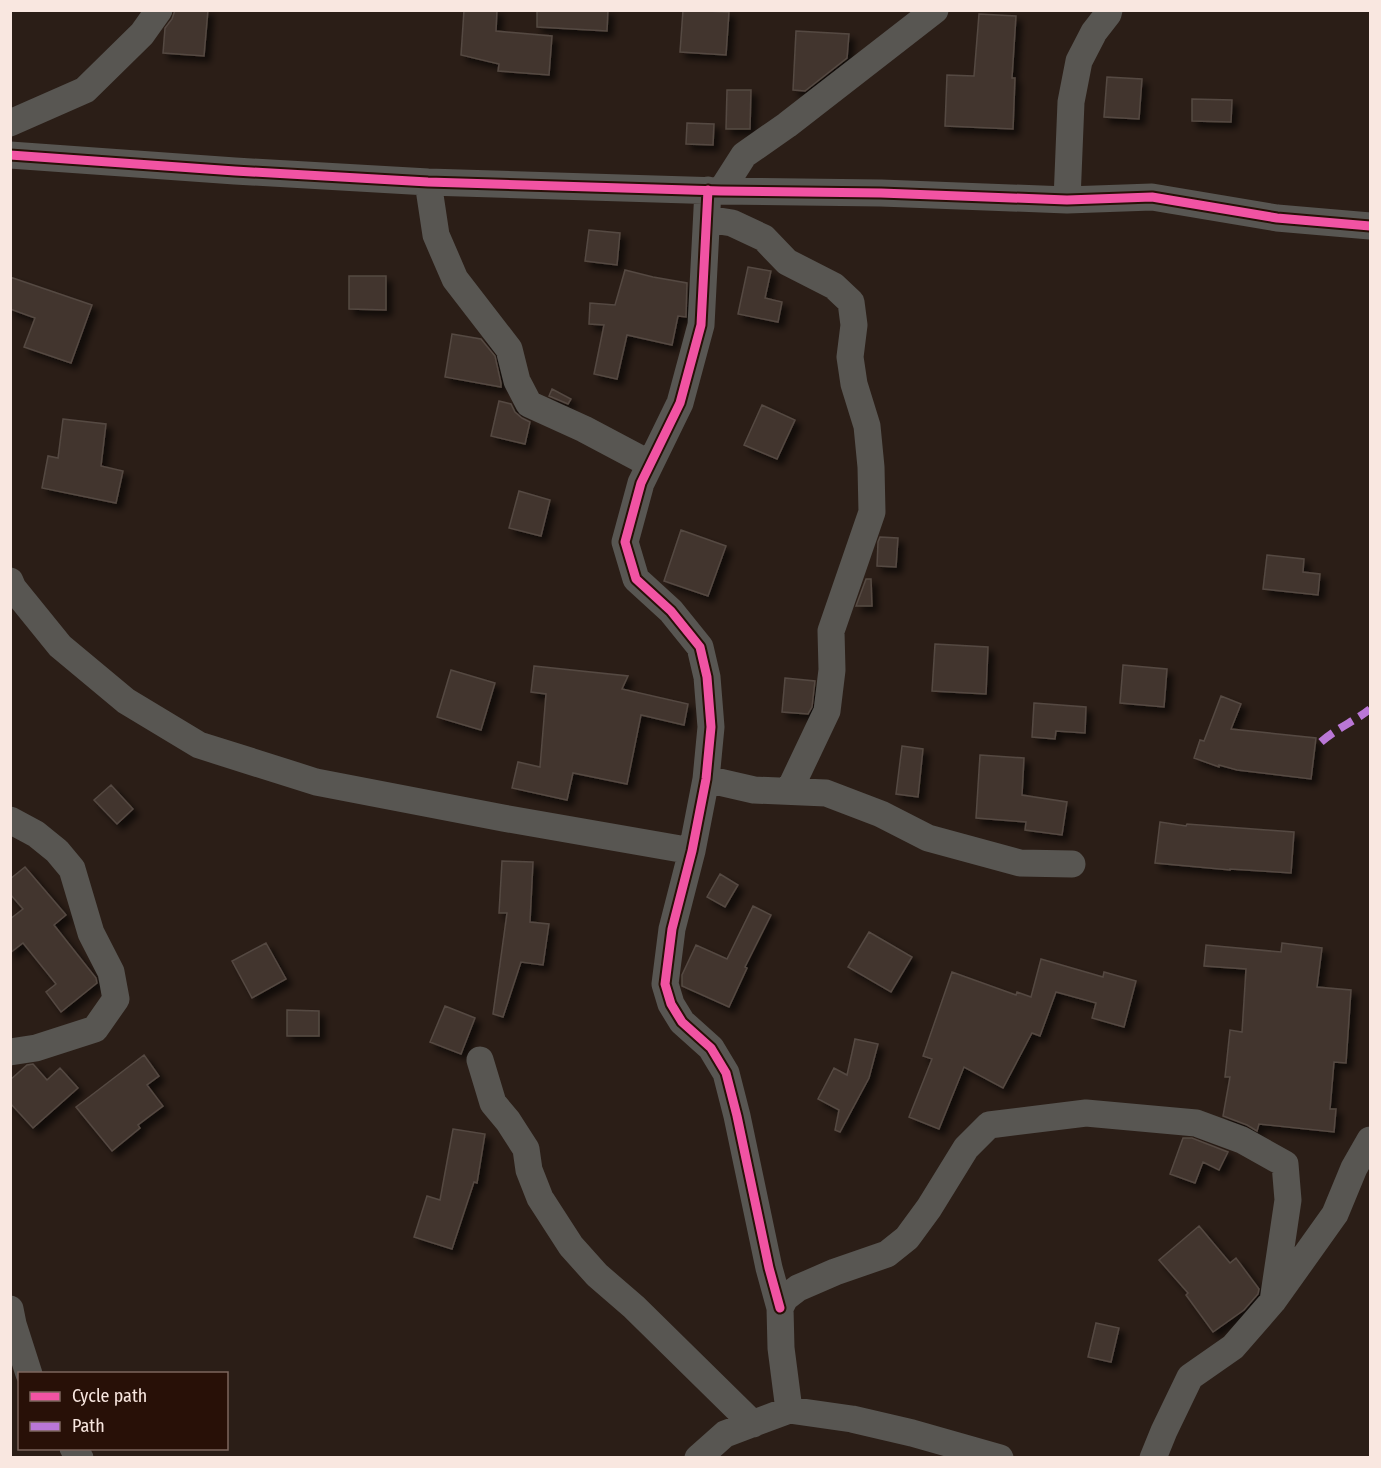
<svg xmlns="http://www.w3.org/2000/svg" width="1381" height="1468" font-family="'Fira Sans Condensed',sans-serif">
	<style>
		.building { fill: #42362f; stroke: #554942; stroke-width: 1.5; filter: url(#shadow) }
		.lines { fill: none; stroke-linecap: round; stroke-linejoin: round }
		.street { stroke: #585652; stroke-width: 27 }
		.quiet { stroke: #ba77d6; stroke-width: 8; stroke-dasharray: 15 8; stroke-linecap: butt }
		.cycleway-casing { stroke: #281007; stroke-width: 13 }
		.cycleway { stroke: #f153a3; stroke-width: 9 }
	</style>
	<defs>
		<filter id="shadow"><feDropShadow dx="5.5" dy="5.5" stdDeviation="3" flood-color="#0009"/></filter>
	</defs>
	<rect width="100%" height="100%" fill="#2b1e17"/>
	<!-- building -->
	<path class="building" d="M 175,10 L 208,10 L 204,56 L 163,53 L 165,28 L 172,19 Z
		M 464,10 L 497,10 L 496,31 L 552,36 L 549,75 L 498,71 L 499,64 L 461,55 Z
		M 537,10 L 608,10 L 607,31 L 537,27 Z
		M 683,10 L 729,12 L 726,55 L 680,52 Z
		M 979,14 L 1016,16 L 1012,78 L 1015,78 L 1013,129 L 945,126 L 947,75 L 974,76 Z
		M 796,31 L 849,34 L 847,58 L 805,91 L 793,90 Z
		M 1107,77 L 1142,79 L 1139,119 L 1104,117 Z
		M 727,90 L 751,90 L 750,129 L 726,129 Z
		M 1192,99 L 1232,100 L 1231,122 L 1192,121 Z
		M 687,123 L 714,124 L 713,145 L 686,144 Z
		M 589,230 L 620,233 L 617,265 L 585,261 Z
		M 748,267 L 771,271 L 765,298 L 782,302 L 778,322 L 738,314 Z
		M 625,270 L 653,277 L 687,283 L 686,317 L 678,316 L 672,345 L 627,335 L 617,379 L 594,374 L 604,325 L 589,324 L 590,303 L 615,305 Z
		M 349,276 L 386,276 L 386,310 L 349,309 Z
		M 10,277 L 92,305 L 71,363 L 24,347 L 35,318 L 10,309 Z
		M 452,334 L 481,339 L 495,356 L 501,383 L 501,387 L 445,377 Z
		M 552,389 L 571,399 L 568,404 L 549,396 Z
		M 499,401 L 511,404 L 515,412 L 522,418 L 530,422 L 525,444 L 491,436 Z
		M 762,405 L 795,420 L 777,459 L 744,445 Z
		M 63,419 L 106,424 L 101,466 L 123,471 L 116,503 L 42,488 L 48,456 L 58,458 Z
		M 519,491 L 550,500 L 541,536 L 509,528 Z
		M 681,530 L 726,546 L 708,596 L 664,581 Z
		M 880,537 L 898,538 L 896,567 L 877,566 L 878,542 Z
		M 1267,555 L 1304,559 L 1303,572 L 1320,574 L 1318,595 L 1263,589 Z
		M 866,579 L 871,579 L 872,606 L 856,606 Z
		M 935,644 L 988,647 L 986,694 L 932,691 Z
		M 1123,665 L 1167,669 L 1164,707 L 1120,703 Z
		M 534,666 L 628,676 L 622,689 L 688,704 L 684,725 L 641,715 L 627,784 L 573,773 L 567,800 L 512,788 L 518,762 L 540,767 L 546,694 L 531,692 Z
		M 451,670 L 495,683 L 481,730 L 437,717 Z
		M 785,678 L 815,681 L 812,707 L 808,714 L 782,712 Z
		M 1221,696 L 1241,704 L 1231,729 L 1316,738 L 1311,779 L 1237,770 L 1219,765 L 1219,767 L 1194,758 L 1200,740 L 1204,741 Z
		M 1034,703 L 1086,707 L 1085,733 L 1056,731 L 1055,739 L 1032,737 Z
		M 902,746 L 923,749 L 918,797 L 896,794 Z
		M 980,755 L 1024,758 L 1022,795 L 1067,802 L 1062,835 L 1025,830 L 1026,822 L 976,818 Z
		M 111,785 L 133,809 L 117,824 L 94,800 Z
		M 1160,822 L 1186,826 L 1187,824 L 1294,832 L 1291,873 L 1230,869 L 1230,870 L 1155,863 Z
		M 502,861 L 533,862 L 530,922 L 549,924 L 543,965 L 521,962 L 503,1017 L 493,1014 L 507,913 L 499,913 Z
		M 25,867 L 66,915 L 54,925 L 96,978 L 97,983 L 61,1012 L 46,992 L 56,984 L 23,943 L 10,953 L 10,919 L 23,909 L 10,894 L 10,879 Z
		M 720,874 L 738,885 L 725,907 L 707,897 Z
		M 753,906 L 771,915 L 745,967 L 747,968 L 729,1007 L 682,986 L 682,975 L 696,945 L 727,959 Z
		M 869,932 L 912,957 L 891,992 L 848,967 Z
		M 266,943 L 286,979 L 252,998 L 232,961 Z
		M 1282,943 L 1322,948 L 1317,987 L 1351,990 L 1346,1063 L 1334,1062 L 1330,1109 L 1336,1109 L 1334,1132 L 1259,1124 L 1257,1131 L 1247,1125 L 1223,1116 L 1230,1077 L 1225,1077 L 1230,1030 L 1242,1032 L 1246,969 L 1204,966 L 1206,945 L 1281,952 Z
		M 1041,959 L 1103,977 L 1104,972 L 1136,981 L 1124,1027 L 1092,1018 L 1096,1003 L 1056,992 L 1040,1036 L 1032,1033 L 1003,1088 L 964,1067 L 939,1129 L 909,1117 L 932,1059 L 923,1056 L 952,972 L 1016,995 L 1017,992 L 1031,997 Z
		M 445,1006 L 475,1018 L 461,1054 L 430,1042 Z
		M 287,1010 L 319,1011 L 319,1036 L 287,1036 Z
		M 855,1039 L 878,1044 L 869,1078 L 840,1132 L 835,1130 L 839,1110 L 818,1099 L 834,1068 L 847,1075 Z
		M 144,1055 L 159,1076 L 147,1085 L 163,1106 L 138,1125 L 140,1128 L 112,1151 L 76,1107 Z
		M 33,1064 L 47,1080 L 60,1068 L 78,1088 L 33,1128 L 10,1103 L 10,1080 L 27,1065 Z
		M 453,1129 L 485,1134 L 477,1183 L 474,1182 L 452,1249 L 414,1237 L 427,1196 L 440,1200 Z
		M 1183,1138 L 1192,1138 L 1228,1152 L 1219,1170 L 1203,1162 L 1195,1183 L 1170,1174 Z
		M 1199,1226 L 1230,1263 L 1236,1258 L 1259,1289 L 1258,1294 L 1244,1310 L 1213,1332 L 1186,1295 L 1188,1293 L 1159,1260 Z
		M 1096,1323 L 1119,1328 L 1111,1362 L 1088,1357 Z"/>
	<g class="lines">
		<!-- street -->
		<path class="street" d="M 10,123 L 85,90 L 142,34 L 159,10
			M 10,155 L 235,171 L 428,182 L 721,191 L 881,193 L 1067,200 L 1152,197 L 1277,218 L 1370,226
			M 428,182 L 436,235 L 455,279 L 509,349 L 517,381 L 529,404 L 584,429 L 650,464
			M 708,190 L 701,325 L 680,403 L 641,483 L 625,542 L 636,579 L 671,611 L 700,647 L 707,677 L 711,727 L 706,779 L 692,851 L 672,929 L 665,984 L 671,1004 L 682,1022 L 711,1048 L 726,1073 L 737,1116 L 769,1268 L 780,1308
			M 721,191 L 744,155 L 787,125 L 935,10
			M 1067,200 L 1071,102 L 1079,61 L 1094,32 L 1108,14 L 1109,10
			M 707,219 L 732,223 L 764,238 L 787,262 L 834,286 L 851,302 L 854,325 L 850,357 L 854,384 L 867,426 L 871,467 L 872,512 L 831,631 L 832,670 L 827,711 L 789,791
			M 10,581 L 13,588 L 60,646 L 126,701 L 199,745 L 316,782 L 503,818 L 692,851
			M 706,779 L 754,790 L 826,793 L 881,814 L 928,838 L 1020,863 L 1072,864
			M 10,820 L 36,834 L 57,851 L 72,869 L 91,933 L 111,972 L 116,999 L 95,1029 L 36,1048 L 10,1052
			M 480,1060 L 493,1103 L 508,1121 L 526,1149 L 529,1170 L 540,1198 L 571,1246 L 597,1275 L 634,1307 L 753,1424
			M 10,1309 L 13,1324 L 29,1374
			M 789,1410 L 781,1348 L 780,1308 L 785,1298 L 798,1288 L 835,1272 L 887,1254 L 907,1238 L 929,1208 L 966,1148 L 989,1125 L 1086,1113 L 1196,1123 L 1242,1140 L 1285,1164 L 1288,1200 L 1273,1301
			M 73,1448 L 80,1458
			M 698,1458 L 725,1434 L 789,1410 L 852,1419 L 912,1433 L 1000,1458
			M 1153,1458 L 1164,1431 L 1190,1377 L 1233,1347 L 1273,1301 L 1335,1214 L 1354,1168 L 1370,1140"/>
		<!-- quiet -->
		<path class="quiet" d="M 1321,742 C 1337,728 1355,721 1370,709"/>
		<!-- cycleway casing -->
		<g class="cycleway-casing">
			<path id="cycleway" d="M 10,155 L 235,171 L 428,182 L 721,191 L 881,193 L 1067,200 L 1152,197 L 1277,218 L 1370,226
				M 708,190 L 701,325 L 680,403 L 641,483 L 625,542 L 636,579 L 671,611 L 700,647 L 707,677 L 711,727 L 706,779 L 692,851 L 672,929 L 665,984 L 671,1004 L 682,1022 L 711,1048 L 726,1073 L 737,1116 L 769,1268 L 780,1308"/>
		</g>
		<!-- cycleway -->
		<use href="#cycleway" class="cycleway"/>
	</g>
	<!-- border -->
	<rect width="1381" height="1468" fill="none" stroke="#f9e7e0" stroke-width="24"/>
	<!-- legend -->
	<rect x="18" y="1372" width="210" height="78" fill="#281007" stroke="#7c665e" stroke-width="1.5"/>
	<rect x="30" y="1392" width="30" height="9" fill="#f153a3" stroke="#7c665e" stroke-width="1.5"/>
	<text x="72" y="1402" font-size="18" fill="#f9e7e0">Cycle path</text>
	<rect x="30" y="1422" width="30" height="9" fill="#ba77d6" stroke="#7c665e" stroke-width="1.5"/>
	<text x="72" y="1432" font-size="18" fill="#f9e7e0">Path</text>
</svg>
